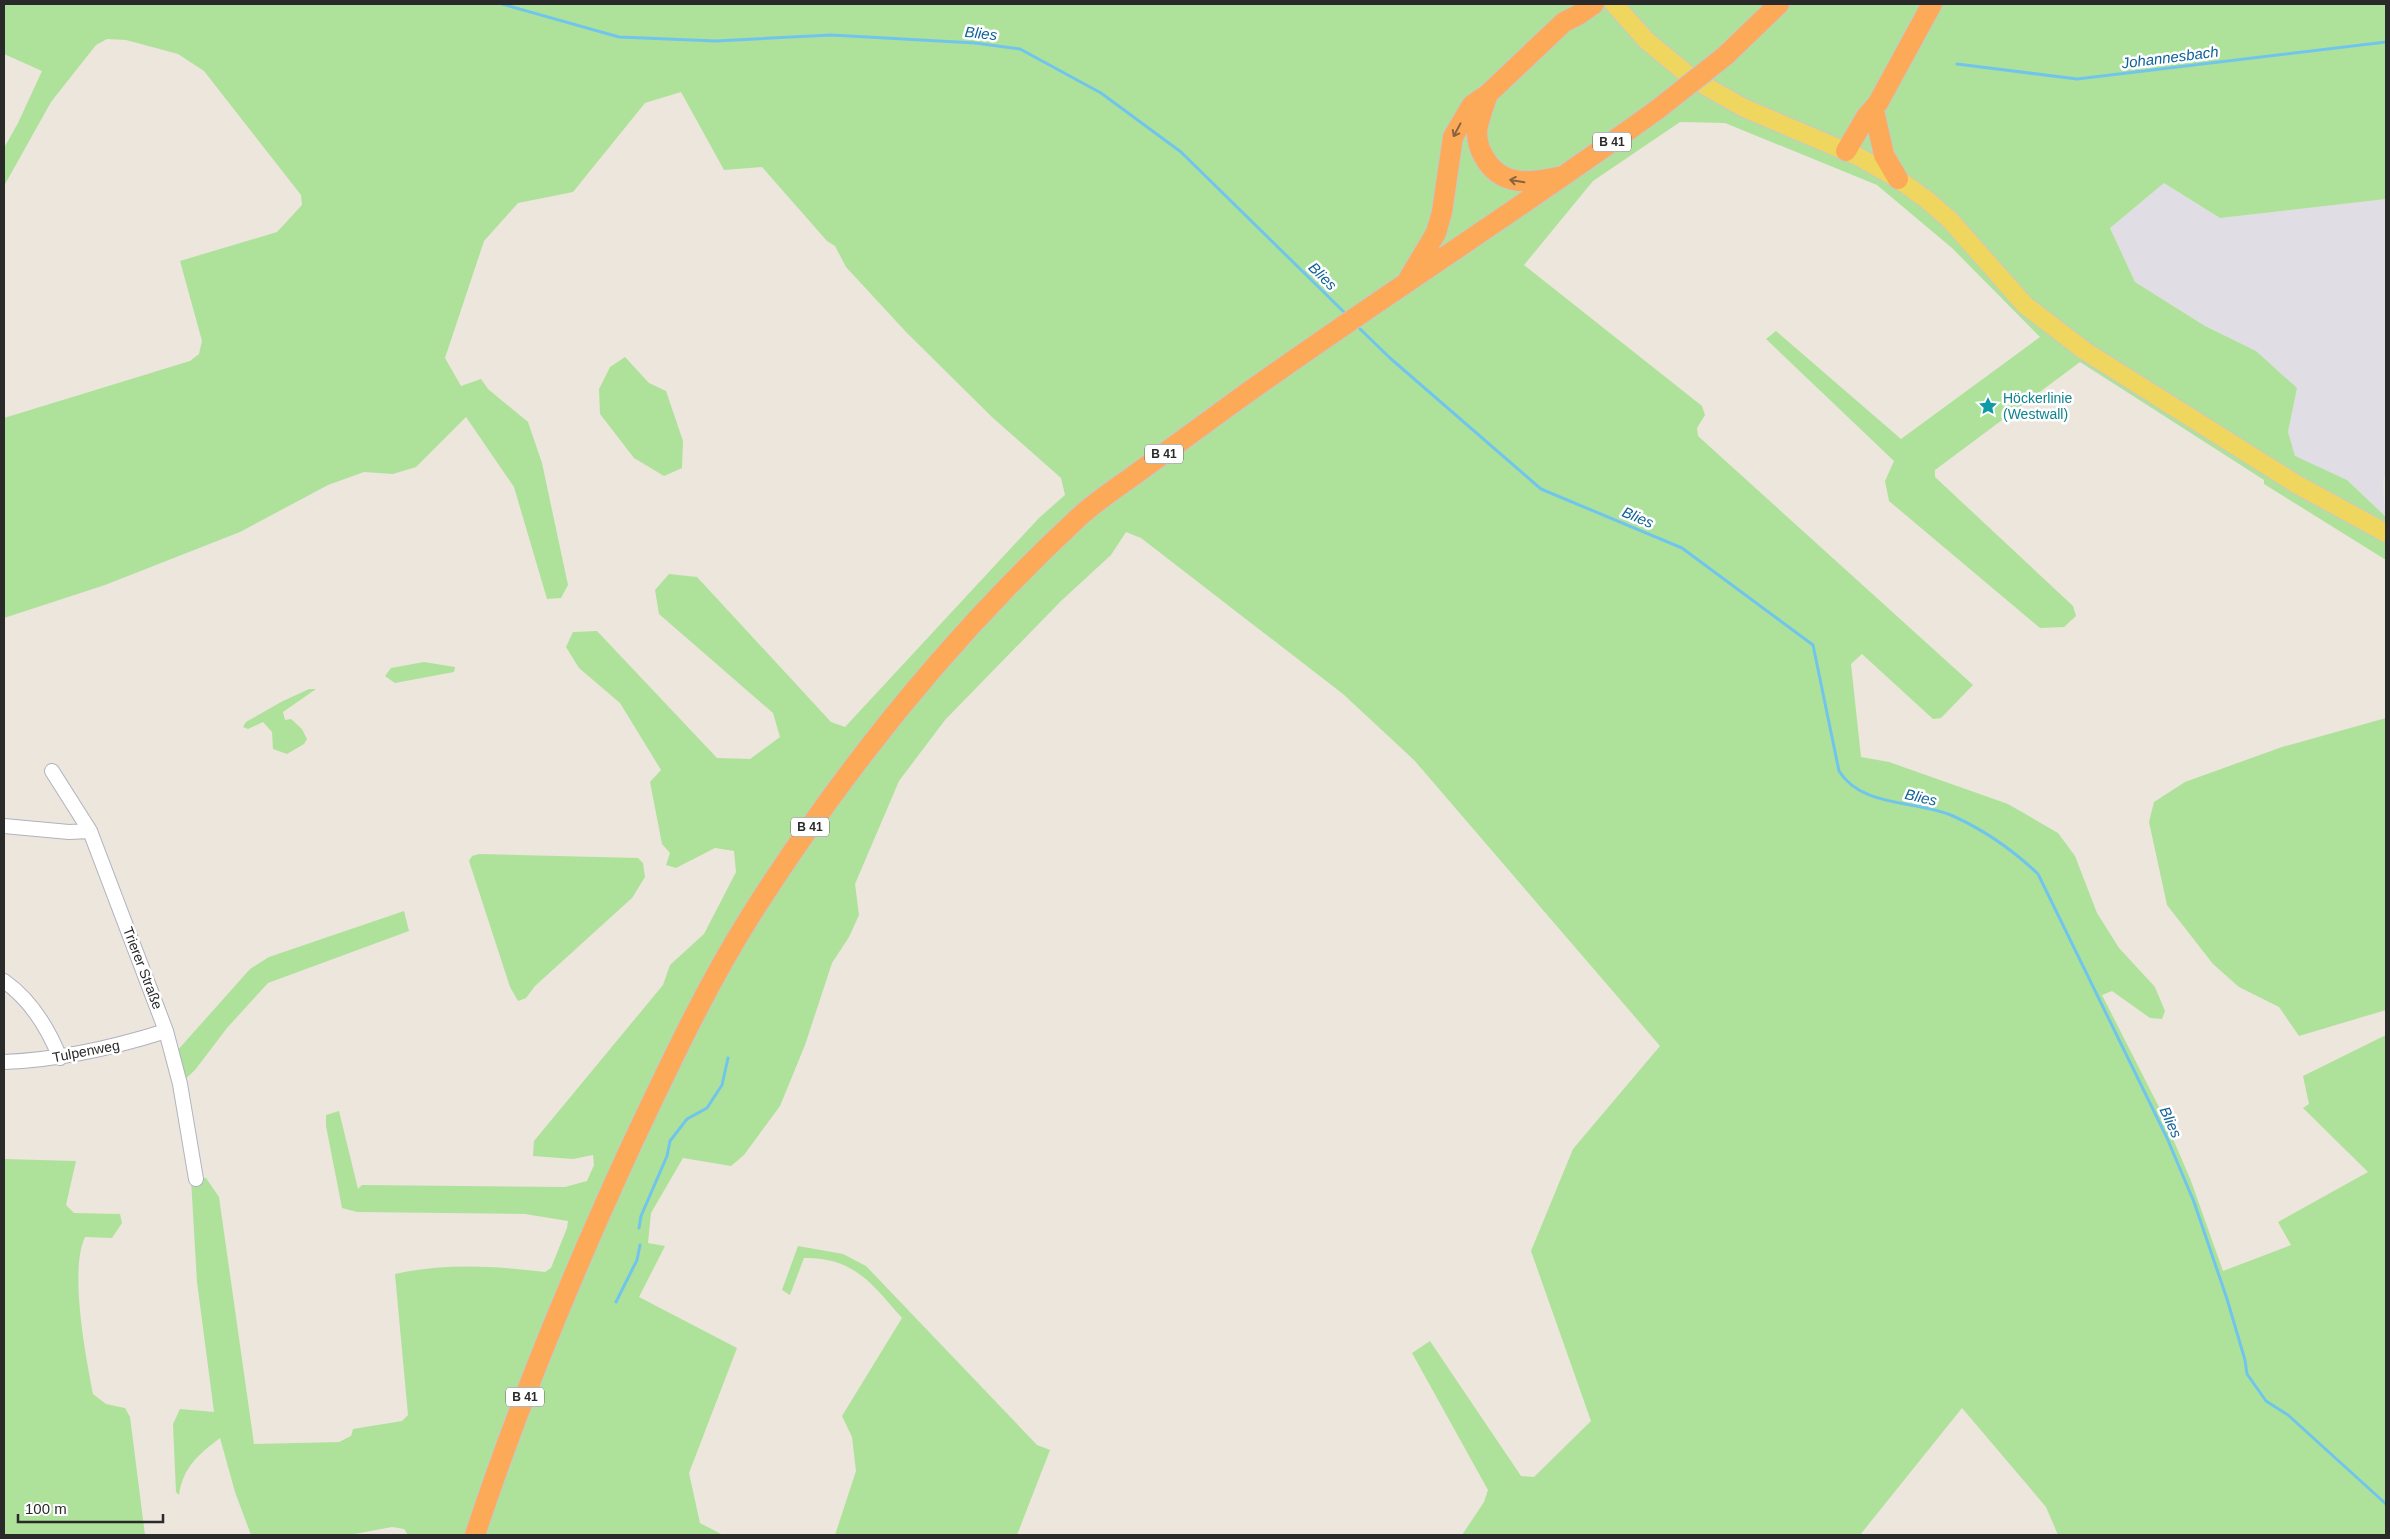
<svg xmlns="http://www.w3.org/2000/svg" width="2390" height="1539" font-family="Helvetica,sans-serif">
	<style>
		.industrial { fill: #e0dde5 }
		.green { fill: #aee29a }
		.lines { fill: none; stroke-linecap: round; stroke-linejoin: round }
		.stream { stroke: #71c5ed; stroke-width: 3 }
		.minor-casing { stroke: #b0b2be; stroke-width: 16 }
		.major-casing { stroke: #c8c8c8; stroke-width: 20 }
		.highway-casing { stroke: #c8c8c8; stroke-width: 22 }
		.minor { stroke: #fff; stroke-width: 14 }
		.major { stroke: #efd65f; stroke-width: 18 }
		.highway { stroke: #fca958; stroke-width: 20 }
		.highway-bridge-casing { stroke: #c8c8c8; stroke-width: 22; stroke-linecap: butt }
		.highway-bridge { stroke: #fca958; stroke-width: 20 }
		.oneway { stroke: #88633f }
		.labels { text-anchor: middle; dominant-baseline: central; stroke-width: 5; stroke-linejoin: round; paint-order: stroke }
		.shield { fill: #fff; stroke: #6a6a6a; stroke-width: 1 }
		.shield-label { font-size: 12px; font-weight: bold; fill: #2a2a2a }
		.culture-label { font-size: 14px; fill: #0d838f; stroke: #fff; text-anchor: start }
		.street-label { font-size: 14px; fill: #2a2a2a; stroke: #fff }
		.water-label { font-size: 15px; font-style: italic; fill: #0f629a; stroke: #fff }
	</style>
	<rect width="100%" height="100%" fill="#ece6dd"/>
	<!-- industrial -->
	<path class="industrial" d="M 2164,183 L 2220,218 L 2386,199 L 2386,469 L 2383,484 L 2385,516 L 2347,480 L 2295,457 L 2288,432 L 2297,388 L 2256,351 L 2205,326 L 2135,282 L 2110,228 Z"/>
	<!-- green -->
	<path class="green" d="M 4,4 L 2386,4 L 2386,199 L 2220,218 L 2164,183 L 2110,228 L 2135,282 L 2205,326 L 2256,351 L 2297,388 L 2288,432 L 2295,456 L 2347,480 L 2386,517 L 2386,560 L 2264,484 L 2264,480 L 2080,362 L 1935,470 L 1935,477 L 2073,606 L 2076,616 L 2064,627 L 2040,628 L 1889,501 L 1885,481 L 1894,461 L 1766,339 L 1776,331 L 1901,439 L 2040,337 L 1952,248 L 1877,185 L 1725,123 L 1680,122 L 1593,181 L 1524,265 L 1702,406 L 1705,415 L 1697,428 L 1698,436 L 1973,685 L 1941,718 L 1933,719 L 1862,654 L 1851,664 L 1861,757 L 1889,762 L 2008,804 L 2058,833 L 2075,856 L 2097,913 L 2119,948 L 2155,987 L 2165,1011 L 2162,1019 L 2150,1018 L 2112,991 L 2102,995 L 2162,1113 L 2191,1181 L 2223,1271 L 2291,1245 L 2278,1222 L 2368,1172 L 2303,1108 L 2309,1104 L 2303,1076 L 2386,1035 L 2386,1535 L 2058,1535 L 2046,1507 L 1962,1408 L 1860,1535 L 1462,1535 L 1484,1502 L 1488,1490 L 1412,1353 L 1430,1341 L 1521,1476 L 1534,1477 L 1591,1421 L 1531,1251 L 1573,1149 L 1660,1046 L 1414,760 L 1343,694 L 1141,538 L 1126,532 L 1111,555 L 1061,601 L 945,720 L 899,781 L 855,884 L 859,915 L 849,937 L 832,963 L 805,1045 L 780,1106 L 744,1155 L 731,1166 L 683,1158 L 651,1213 L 648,1243 L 665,1246 L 639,1297 L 737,1348 L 689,1473 L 700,1523 L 723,1535 L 408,1535 L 404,1529 L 392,1527 L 349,1535 L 251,1535 L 235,1492 L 220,1438 C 199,1454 183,1467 179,1495 L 176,1492 L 173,1424 L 180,1409 L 214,1412 L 197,1282 L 191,1179 L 206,1178 L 219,1197 L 254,1444 L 339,1442 L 351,1436 L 353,1429 L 402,1421 L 408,1415 L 395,1274 C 444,1263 495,1266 545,1272 L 551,1268 L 567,1228 L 568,1221 L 525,1214 L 357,1212 L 342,1208 L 326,1126 L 326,1115 L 339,1111 L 358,1189 L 362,1185 L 565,1187 L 587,1181 L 594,1165 L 593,1155 L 573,1159 L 533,1156 L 534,1141 L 663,985 L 670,965 L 704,934 L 736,872 L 734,851 L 715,848 L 676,868 L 666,865 L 670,853 L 662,844 L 650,782 L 661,770 L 620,703 L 579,668 L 566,647 L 573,632 L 597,631 L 717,758 L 750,759 L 780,737 L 773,713 L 659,614 L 655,590 L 669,574 L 697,577 L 831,722 L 845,727 L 1039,518 L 1065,495 L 1061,478 L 993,418 L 907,333 L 846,267 L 835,246 L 827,241 L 762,167 L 724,170 L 681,92 L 645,103 L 573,192 L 518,203 L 484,241 L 445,358 L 461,386 L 481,379 L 488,389 L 528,422 L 542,463 L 568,585 L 561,598 L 547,599 L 514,487 L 466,417 L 416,467 L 393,474 L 364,472 L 328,485 L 240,532 L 105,585 L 4,618 L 4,418 L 190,361 L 199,354 L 202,341 L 180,261 L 277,232 L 302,205 L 301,195 L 204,71 L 178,54 L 126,40 L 107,39 L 96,45 L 51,102 L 4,186 L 4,148 L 18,123 L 42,71 L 4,54 Z
		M 625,357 L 649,383 L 666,391 L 683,441 L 682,468 L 664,476 L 634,458 L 600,414 L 599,389 L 610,367 Z
		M 424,662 L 455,667 L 454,672 L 395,683 L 385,676 L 391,668 Z
		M 309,689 L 316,689 L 283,712 L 285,720 L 291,719 L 302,729 L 307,739 L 304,744 L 287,754 L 273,749 L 272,732 L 263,722 L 248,729 L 243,727 L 246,722 L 281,702 Z
		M 2386,718 L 2386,1010 L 2299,1036 L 2279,1007 L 2239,987 L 2213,964 L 2167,905 L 2149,822 L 2154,802 L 2185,782 L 2282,747 Z
		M 479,854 L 638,858 L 643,863 L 645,877 L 632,898 L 535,986 L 526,998 L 518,1001 L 510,987 L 469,861 L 472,856 Z
		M 404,911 L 409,931 L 268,983 L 227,1028 L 195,1070 L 183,1081 L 176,1052 L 250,969 L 269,957 Z
		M 4,1159 L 76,1161 L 66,1205 L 74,1213 L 120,1214 L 122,1223 L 112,1238 L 85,1237 C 69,1271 86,1357 93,1394 L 106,1404 L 125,1408 L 130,1417 L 145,1535 L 4,1535 Z
		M 798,1246 L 843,1254 L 866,1266 L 1037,1445 L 1050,1450 L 1017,1535 L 835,1535 L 856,1471 L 852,1437 L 842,1416 L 902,1318 C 872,1284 854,1257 804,1258 L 790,1295 L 782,1290 Z"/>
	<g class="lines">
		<!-- stream -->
		<path class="stream" d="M 502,4 L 619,37 L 716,41 L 831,35 L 975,43 L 1020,49 L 1101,93 L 1181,152 L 1346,314
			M 1957,64 L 2077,79 L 2386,42
			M 1357,326 L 1390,358 L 1541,489 L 1682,548 L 1813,645 L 1839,771 C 1862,808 1916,800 1953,816 C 1984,830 2014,851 2038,874 L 2167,1138 L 2194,1202 L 2227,1299 L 2245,1360 L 2247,1374 L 2266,1401 L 2288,1415 L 2386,1504
			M 639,1228 L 641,1216 L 667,1156 L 670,1141 L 687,1119 L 707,1108 L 722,1085 L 728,1058
			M 616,1302 L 637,1260 L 640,1245"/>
		<!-- minor casing -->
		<g class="minor-casing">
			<path id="minor" d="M 52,771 L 90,831 L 166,1031 L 180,1084 L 196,1179
				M 4,826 L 69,832 L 90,831
				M 4,981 C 31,1000 48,1028 60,1058
				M 4,1062 C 60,1060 112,1048 166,1031"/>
		</g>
		<!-- major casing -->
		<g class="major-casing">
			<path id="major" d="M 1614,4 L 1647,41 L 1693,79 L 1744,108 L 1857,156 L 1898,179 L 1927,200 L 1950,220 L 2025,305 L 2085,351 L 2296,484 L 2386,533"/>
		</g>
		<!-- highway casing -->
		<g class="highway-casing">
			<path id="highway" d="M 1725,56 L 1779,4
				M 1488,94 C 1484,106 1479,118 1477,131 C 1477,141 1479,149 1484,157 C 1501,187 1529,183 1558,177
				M 1875,115 L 1884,155 L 1898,179
				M 1846,151 L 1866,117 L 1878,103 L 1932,4
				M 1409,278 L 1436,233 L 1442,212 L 1453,137 L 1463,120 L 1472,105 L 1488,94 L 1564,22 L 1578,15 L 1594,4
				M 475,1535 C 519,1402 573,1272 632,1144 C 669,1066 705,988 751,915 C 843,770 953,634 1079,517 C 1095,502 1115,489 1133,476 C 1166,452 1200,427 1233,403 C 1373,302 1519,210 1658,109"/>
		</g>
		<!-- minor -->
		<use href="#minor" class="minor"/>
		<!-- major -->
		<use href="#major" class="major"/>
		<!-- highway -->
		<use href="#highway" class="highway"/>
		<!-- highway-bridge casing -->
		<g class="highway-bridge-casing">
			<path id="highway-bridge" d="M 1658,109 L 1725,56"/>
		</g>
		<!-- highway-bridge -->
		<use href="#highway-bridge" class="highway-bridge"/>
	</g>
	<!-- one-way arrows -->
	<defs><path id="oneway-shaft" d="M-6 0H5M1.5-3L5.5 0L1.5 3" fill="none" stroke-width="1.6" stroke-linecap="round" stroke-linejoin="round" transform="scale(1.25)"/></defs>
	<g class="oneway">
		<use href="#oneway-shaft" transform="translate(1457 130) rotate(118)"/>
		<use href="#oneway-shaft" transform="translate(1517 181) rotate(-170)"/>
	</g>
	<!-- icons -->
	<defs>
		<g id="sight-bare" transform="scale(1.5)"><path d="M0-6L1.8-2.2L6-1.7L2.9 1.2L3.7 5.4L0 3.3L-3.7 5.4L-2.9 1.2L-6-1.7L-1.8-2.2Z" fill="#0f9aa8" stroke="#fff" stroke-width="2.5" paint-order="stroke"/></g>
	</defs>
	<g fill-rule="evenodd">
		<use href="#sight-bare" x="1988" y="406"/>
	</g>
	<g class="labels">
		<!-- shield labels -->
		<g class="shield">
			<rect x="1593" y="132.5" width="38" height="19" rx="4"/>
			<rect x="1145" y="444.5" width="38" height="19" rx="4"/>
			<rect x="791" y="817.5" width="38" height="19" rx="4"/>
			<rect x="506" y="1387.5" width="38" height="19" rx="4"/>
		</g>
		<g class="shield-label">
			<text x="1612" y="142">B 41</text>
			<text x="1164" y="454">B 41</text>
			<text x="810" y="827">B 41</text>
			<text x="525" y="1397">B 41</text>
		</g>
		<!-- culture labels -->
		<g class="culture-label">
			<text x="2003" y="398">Höckerlinie<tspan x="2003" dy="16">(Westwall)</tspan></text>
		</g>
		<!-- street labels -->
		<g class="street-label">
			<text transform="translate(143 968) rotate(69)">Trierer Straße</text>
			<text transform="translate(86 1051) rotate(-11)">Tulpenweg</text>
		</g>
		<!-- water labels -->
		<g class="water-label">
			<text transform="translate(981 33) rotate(6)">Blies</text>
			<text transform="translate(2170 57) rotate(-7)">Johannesbach</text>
			<text transform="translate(1323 276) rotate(45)">Blies</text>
			<text transform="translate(1638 517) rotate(23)">Blies</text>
			<text transform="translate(1921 797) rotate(13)">Blies</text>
			<text transform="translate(2171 1122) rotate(65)">Blies</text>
		</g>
	</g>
	<!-- border -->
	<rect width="2390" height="1539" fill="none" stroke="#2a2a2a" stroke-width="10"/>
	<!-- scale -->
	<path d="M18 1514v8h145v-8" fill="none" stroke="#2a2a2a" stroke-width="2.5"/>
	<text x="25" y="1514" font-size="15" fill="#2a2a2a" stroke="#ffffff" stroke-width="4" paint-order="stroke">100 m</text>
</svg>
